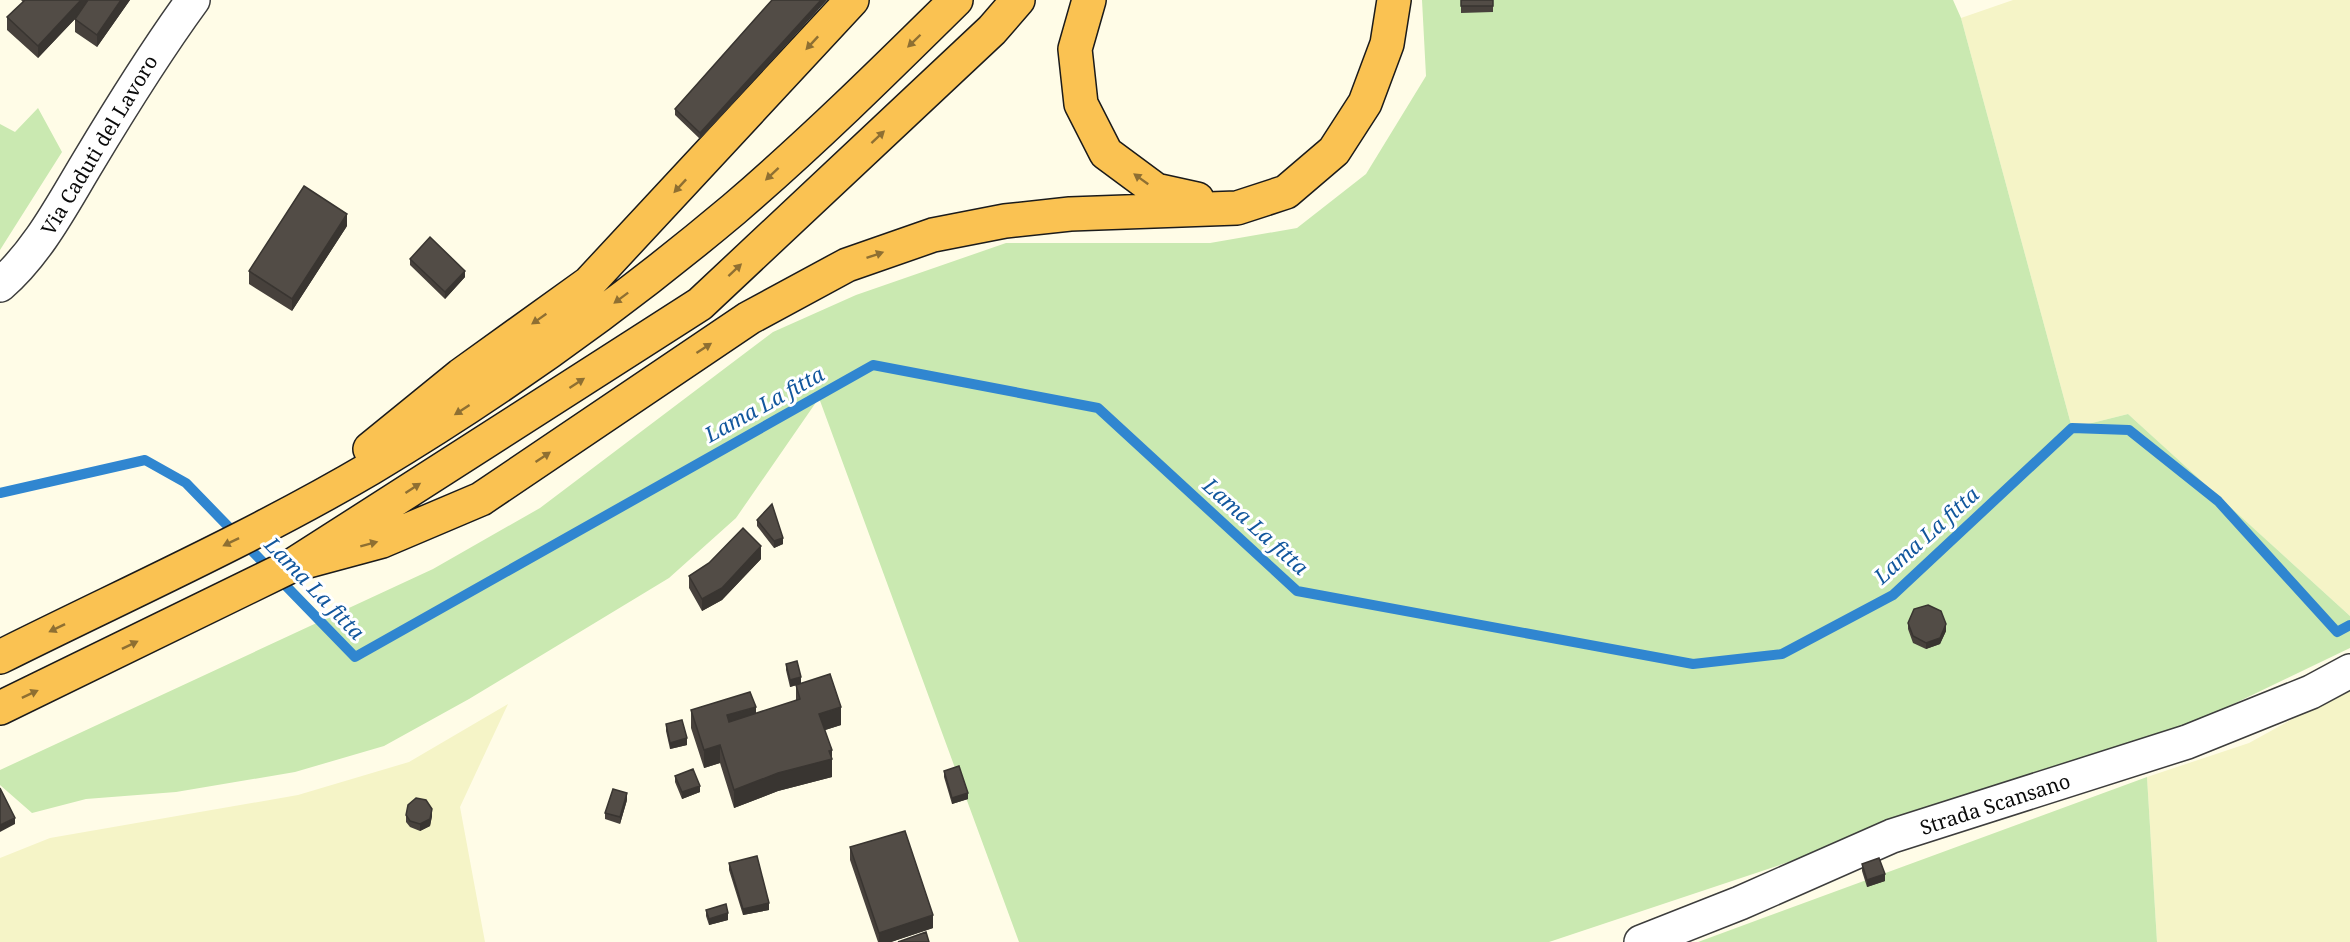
<svg xmlns="http://www.w3.org/2000/svg" width="2350" height="942" font-family="'Noto Serif',serif">
	<style>
		.farmland { fill: #f5f4c7 }
		.green { fill: #cae9b1 }
		.lines { fill: none; stroke-linecap: round; stroke-linejoin: round }
		.stream { stroke: #3086d0; stroke-width: 10 }
		.minor-casing { stroke: #3d3d3d; stroke-width: 36 }
		.trunk-casing { stroke: #1b1b1b; stroke-width: 36 }
		.minor { stroke: #fff; stroke-width: 33 }
		.trunk { stroke: #fac252; stroke-width: 33 }
		.wall { fill: #47413c }
		.shaded-wall { fill: #393531 }
		.building { fill: #524c46; stroke: #393531; stroke-width: 1.5 }
		.oneway { fill: #8e6f32 }
		.labels { text-anchor: middle; dominant-baseline: central; stroke-width: 6; stroke-linejoin: round; paint-order: stroke }
		.street-label { font-size: 20px; fill: #0a0a0a; stroke: #fff }
		.water-label { font-size: 21px; font-style: italic; fill: #12579d; stroke: #fff }
	</style>
	<rect width="100%" height="100%" fill="#fffce7"/>
	<!-- farmland -->
	<path class="farmland" d="M 2013,0 L 2350,0 L 2350,616 L 2128,414 L 2072,428 L 1961,18 Z
		M 2350,687 L 2350,942 L 2157,942 L 2147,777 L 2249,743 Z
		M 508,704 L 460,807 L 485,942 L 0,942 L 0,858 L 50,838 L 298,795 L 409,762 Z"/>
	<!-- green -->
	<path class="green" d="M 1422,0 L 1953,0 L 1961,18 L 2072,428 L 2128,414 L 2350,616 L 2350,648 L 2169,735 L 1549,942 L 1019,942 L 819,398 L 736,518 L 669,578 L 469,699 L 384,746 L 295,772 L 176,792 L 86,799 L 32,813 L 0,785 L 0,770 L 433,569 L 540,508 L 773,332 L 856,295 L 1006,243 L 1210,243 L 1297,228 L 1366,174 L 1426,76 Z
		M 38,108 L 62,152 L 0,250 L 0,124 L 15,132 Z
		M 2147,777 L 2157,942 L 1698,942 Z"/>
	<g class="lines">
		<!-- stream -->
		<path class="stream" d="M 0,493 L 145,460 L 186,483 L 355,657 L 873,365 L 1098,408 L 1297,591 L 1693,664 L 1782,654 L 1893,595 L 2072,428 L 2129,430 L 2218,501 L 2337,632 L 2350,625"/>
		<!-- minor casing -->
		<g class="minor-casing">
			<path id="minor" d="M 0,285 C 38,252 62,205 88,162 C 121,107 155,52 193,0
				M 1641,942 L 1740,903 L 1892,836 L 2187,742 L 2311,692 L 2350,671"/>
		</g>
		<!-- trunk casing -->
		<g class="trunk-casing">
			<path id="trunk" d="M 1089,0 L 1075,49 L 1081,104 L 1106,153 L 1156,190 L 1197,199
				M 370,449 L 461,375 L 589,283 L 852,0
				M 293,565 L 382,541 L 481,499 L 749,318 L 847,265 L 933,235 L 1005,221 L 1070,214 L 1237,208 L 1286,192 L 1334,151 L 1365,103 L 1387,44 L 1394,0
				M 0,657 C 124,595 252,538 371,468 C 498,392 621,304 734,209 C 811,143 884,71 956,0
				M 0,708 L 293,565 L 700,304 L 992,30 L 1018,0"/>
		</g>
		<!-- minor -->
		<use href="#minor" class="minor"/>
		<!-- trunk -->
		<use href="#trunk" class="trunk"/>
	</g>
	<!-- wall -->
	<path class="wall" d="M 21,0 L 130,0 L 97,47 L 75,32 L 75,19 L 38,58 L 7,30 L 7,17 L 23,2 Z
		M 772,0 L 827,0 L 700,139 L 675,115 L 675,109 Z
		M 1461,0 L 1493,0 L 1493,12 L 1461,13 Z
		M 347,226 L 292,311 L 249,284 L 249,271 Z
		M 410,259 L 465,277 L 445,299 L 410,265 Z
		M 757,520 L 783,544 L 774,548 L 757,526 Z
		M 761,559 L 722,600 L 702,611 L 689,588 L 689,576 Z
		M 1908,623 L 1946,631 L 1940,644 L 1926,649 L 1913,643 L 1908,629 Z
		M 786,664 L 801,683 L 841,725 L 825,730 L 832,768 L 832,777 L 778,791 L 734,808 L 720,763 L 704,768 L 691,728 L 691,710 L 756,714 L 796,701 L 796,685 L 790,687 L 786,670 Z
		M 666,724 L 687,745 L 670,749 L 666,731 Z
		M 944,771 L 968,799 L 952,804 L 944,777 Z
		M 675,776 L 700,792 L 682,799 L 675,782 Z
		M 627,800 L 620,824 L 605,819 L 605,813 Z
		M 406,815 L 432,816 L 430,826 L 420,831 L 410,827 L 406,822 Z
		M 850,847 L 933,928 L 891,942 L 878,942 L 850,860 Z
		M 729,863 L 769,910 L 743,915 L 729,870 Z
		M 1862,864 L 1885,881 L 1867,887 L 1862,871 Z
		M 706,910 L 728,920 L 709,925 L 706,916 Z"/>
	<!-- shaded-wall -->
	<path class="shaded-wall" d="M 81,0 L 93,0 L 38,58 L 38,46 Z
		M 121,0 L 130,0 L 97,47 L 97,35 Z
		M 821,0 L 827,0 L 700,139 L 700,133 Z
		M 347,214 L 347,226 L 292,311 L 292,299 Z
		M 465,271 L 465,277 L 445,299 L 445,292 Z
		M 783,538 L 783,544 L 774,548 L 774,541 Z
		M 761,546 L 761,559 L 722,600 L 702,611 L 702,599 Z
		M 1946,624 L 1946,631 L 1940,644 L 1926,649 L 1926,643 Z
		M 801,677 L 801,684 L 790,687 L 790,680 Z
		M 756,707 L 756,724 L 727,733 L 727,715 Z
		M 841,707 L 841,725 L 819,732 L 819,714 Z
		M 687,738 L 687,745 L 670,749 L 670,743 Z
		M 720,745 L 720,763 L 704,768 L 704,750 Z
		M 832,750 L 832,777 L 778,791 L 734,808 L 734,790 Z
		M 700,786 L 700,792 L 682,799 L 682,792 Z
		M 627,793 L 627,800 L 620,824 L 620,817 Z
		M 968,793 L 968,799 L 952,804 L 952,798 Z
		M 432,809 L 432,816 L 430,826 L 420,831 L 420,824 Z
		M 15,818 L 15,824 L 0,832 L 0,825 Z
		M 1885,874 L 1885,881 L 1867,887 L 1867,880 Z
		M 769,903 L 769,910 L 743,915 L 743,909 Z
		M 728,913 L 728,920 L 709,925 L 709,919 Z
		M 933,915 L 933,928 L 891,942 L 879,942 L 879,933 Z"/>
	<!-- building -->
	<path class="building" d="M 25,0 L 81,0 L 38,46 L 7,17 Z
		M 88,0 L 121,0 L 97,35 L 75,19 Z
		M 772,0 L 821,0 L 700,133 L 675,109 Z
		M 1461,0 L 1493,0 L 1493,6 L 1461,6 Z
		M 304,186 L 347,214 L 292,299 L 249,271 Z
		M 430,237 L 465,271 L 445,292 L 410,259 Z
		M 772,504 L 783,538 L 774,541 L 757,520 Z
		M 743,528 L 761,546 L 722,588 L 702,599 L 689,576 L 709,563 Z
		M 1928,605 L 1941,611 L 1946,624 L 1940,638 L 1926,643 L 1913,636 L 1908,623 L 1914,609 Z
		M 797,661 L 801,677 L 790,680 L 786,664 Z
		M 830,674 L 841,707 L 819,714 L 832,750 L 829,751 L 832,759 L 778,773 L 734,790 L 720,745 L 704,750 L 691,710 L 750,692 L 756,707 L 727,715 L 729,722 L 800,699 L 796,685 Z
		M 682,720 L 687,738 L 670,743 L 666,724 Z
		M 959,766 L 968,793 L 952,798 L 944,771 Z
		M 693,769 L 700,786 L 682,792 L 675,776 Z
		M 0,788 L 15,818 L 0,825 Z
		M 613,789 L 627,793 L 620,817 L 605,813 Z
		M 416,798 L 426,800 L 432,809 L 430,819 L 420,824 L 410,821 L 406,815 L 408,805 Z
		M 905,831 L 933,915 L 879,933 L 850,847 Z
		M 757,856 L 769,903 L 743,909 L 729,863 Z
		M 1879,858 L 1885,874 L 1867,880 L 1862,864 Z
		M 726,904 L 728,913 L 709,919 L 706,910 Z
		M 926,932 L 929,942 L 898,942 Z"/>
	<!-- one-way arrows -->
	<defs><path id="oneway-solid" d="M-6-.8H1V-3.2L6.5 0L1 3.2V.8H-6Z" transform="scale(1.5)"/></defs>
	<g class="oneway">
		<use href="#oneway-solid" transform="translate(914 41) rotate(136)"/>
		<use href="#oneway-solid" transform="translate(812 43) rotate(133)"/>
		<use href="#oneway-solid" transform="translate(878 137) rotate(-43)"/>
		<use href="#oneway-solid" transform="translate(772 174) rotate(137)"/>
		<use href="#oneway-solid" transform="translate(1141 179) rotate(-144)"/>
		<use href="#oneway-solid" transform="translate(680 186) rotate(133)"/>
		<use href="#oneway-solid" transform="translate(875 255) rotate(-19)"/>
		<use href="#oneway-solid" transform="translate(735 270) rotate(-43)"/>
		<use href="#oneway-solid" transform="translate(621 298) rotate(143)"/>
		<use href="#oneway-solid" transform="translate(539 319) rotate(145)"/>
		<use href="#oneway-solid" transform="translate(704 348) rotate(-33)"/>
		<use href="#oneway-solid" transform="translate(577 383) rotate(-33)"/>
		<use href="#oneway-solid" transform="translate(462 410) rotate(147)"/>
		<use href="#oneway-solid" transform="translate(543 457) rotate(-34)"/>
		<use href="#oneway-solid" transform="translate(413 488) rotate(-33)"/>
		<use href="#oneway-solid" transform="translate(231 542) rotate(154)"/>
		<use href="#oneway-solid" transform="translate(369 544) rotate(-15)"/>
		<use href="#oneway-solid" transform="translate(57 628) rotate(154)"/>
		<use href="#oneway-solid" transform="translate(130 645) rotate(-26)"/>
		<use href="#oneway-solid" transform="translate(30 694) rotate(-25)"/>
	</g>
	<g class="labels">
		<!-- street labels -->
		<g class="street-label">
			<text transform="translate(99 145) rotate(-59)">Via Caduti del Lavoro</text>
			<text transform="translate(1995 804) rotate(-18)">Strada Scansano</text>
		</g>
		<!-- water labels -->
		<g class="water-label">
			<text transform="translate(764 404) rotate(-29)">Lama La fitta</text>
			<text transform="translate(1256 526) rotate(42)">Lama La fitta</text>
			<text transform="translate(1926 535) rotate(-42)">Lama La fitta</text>
			<text transform="translate(315 588) rotate(46)">Lama La fitta</text>
		</g>
	</g>
</svg>
